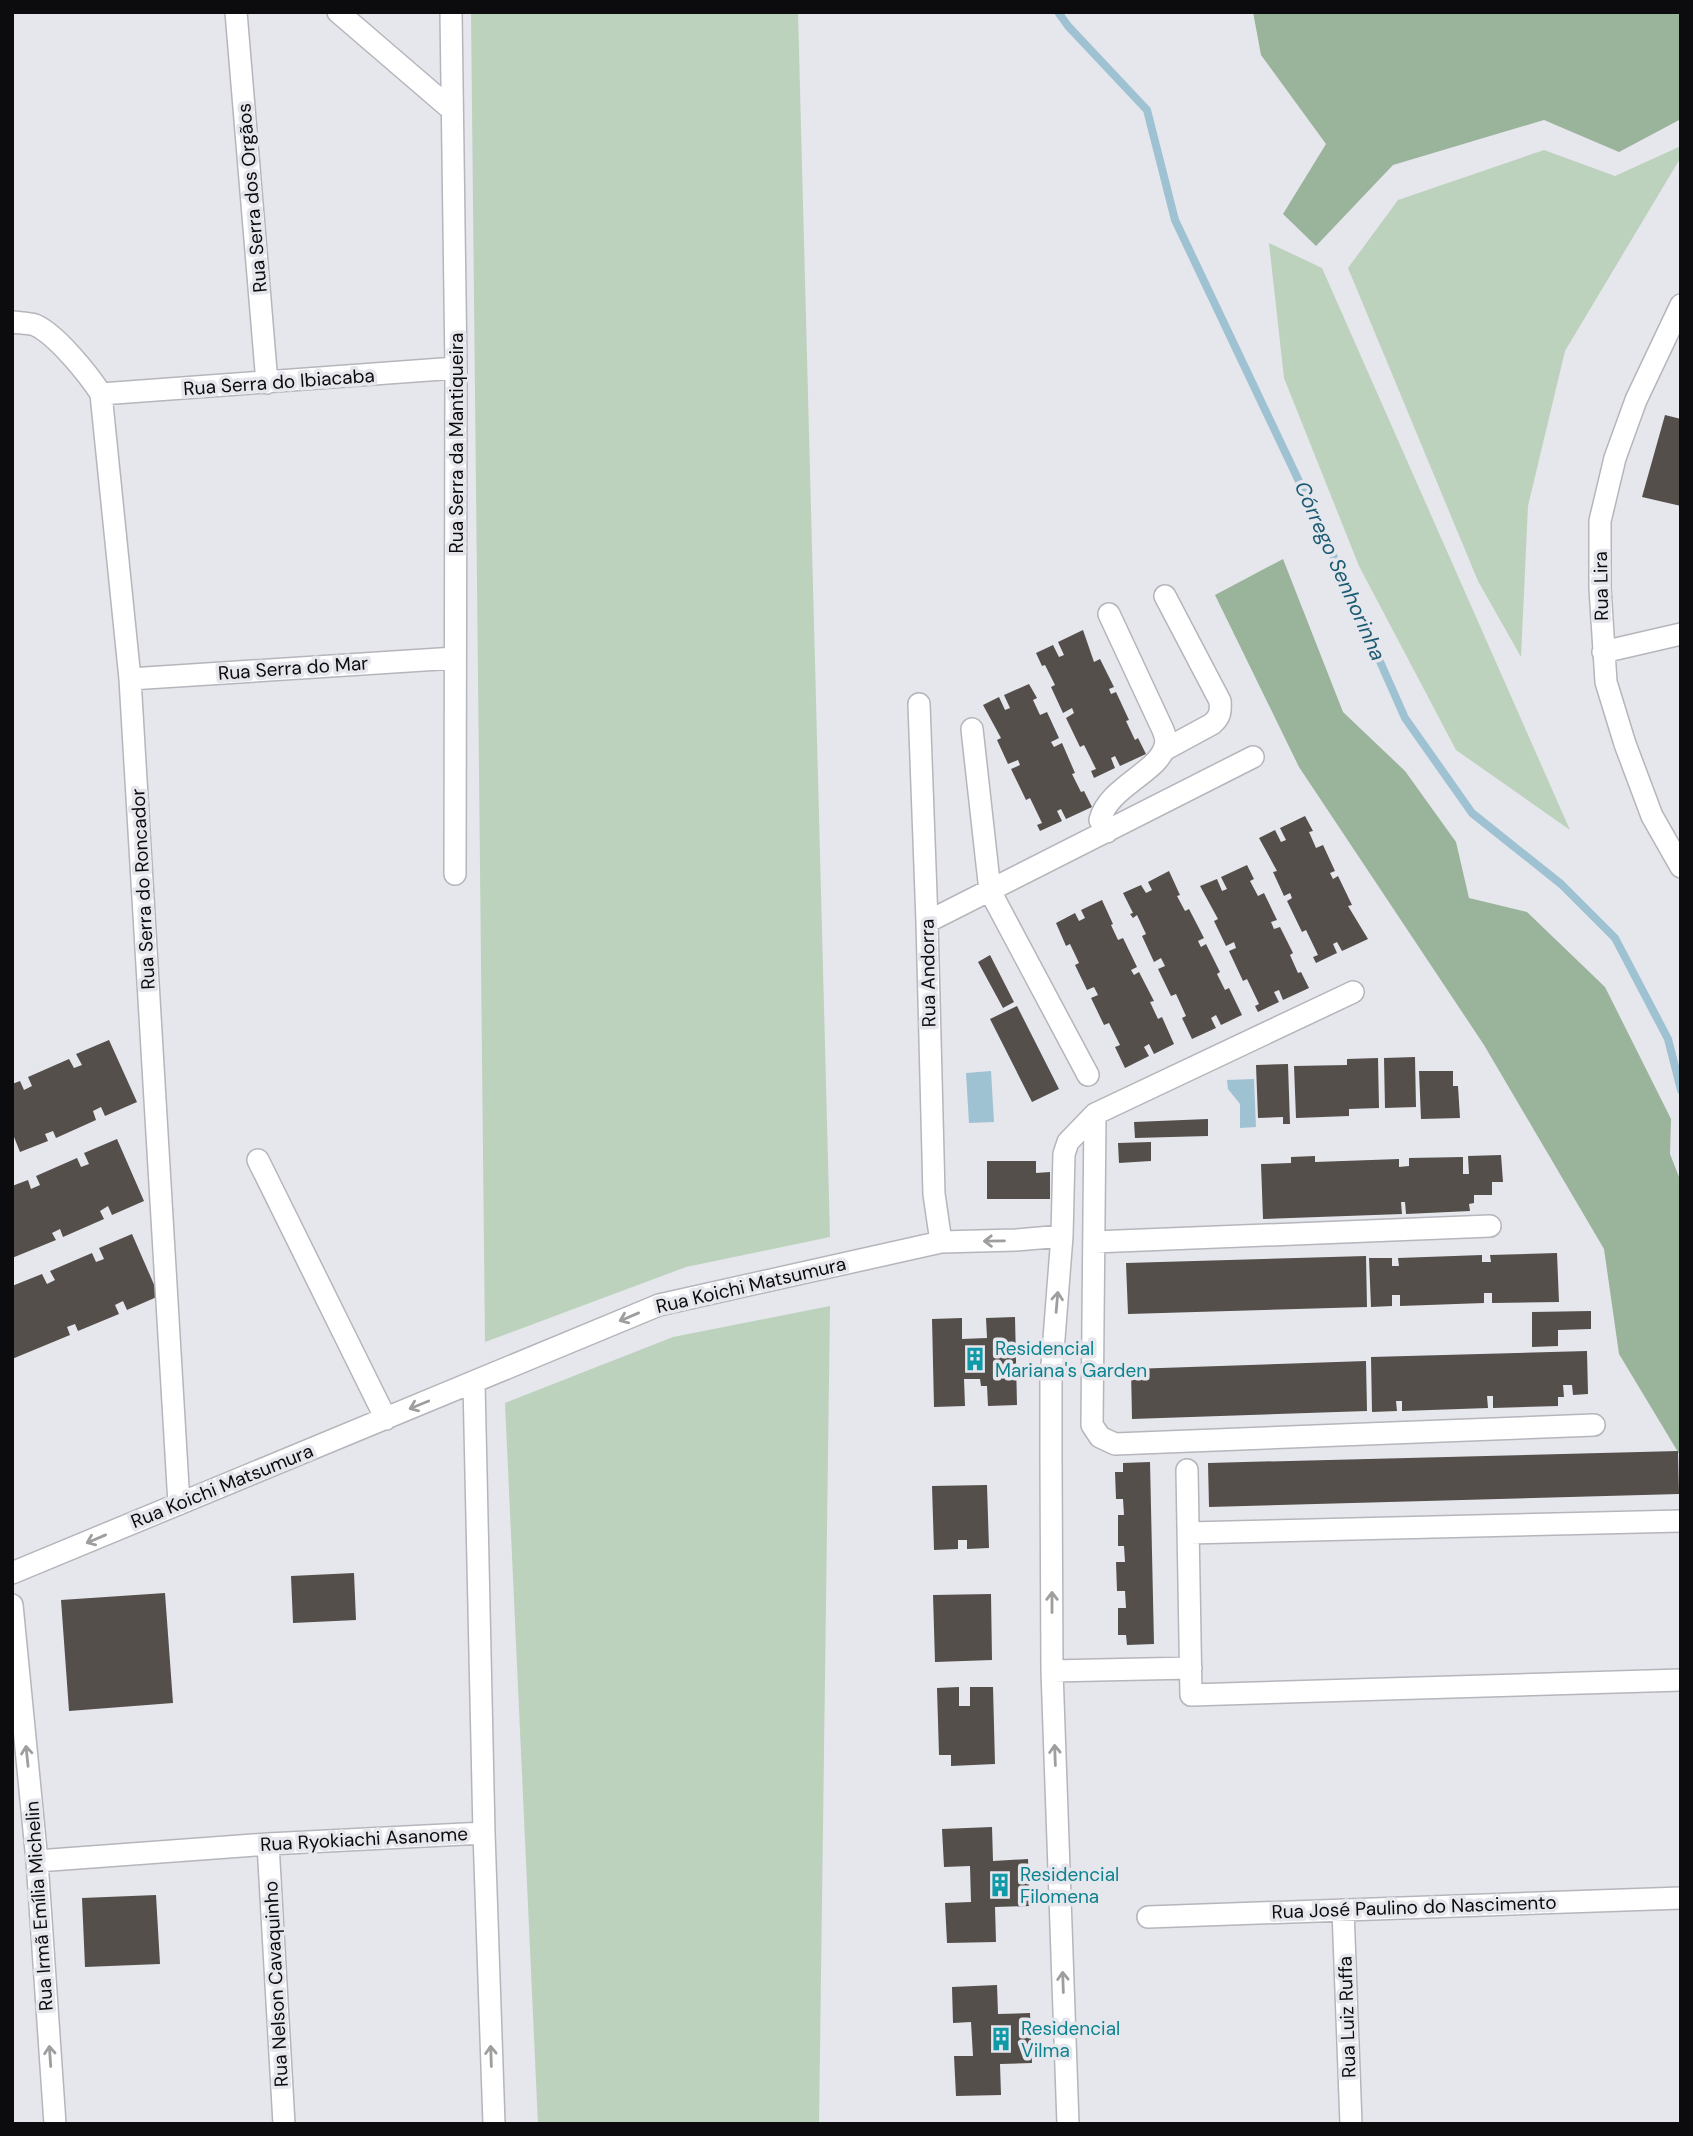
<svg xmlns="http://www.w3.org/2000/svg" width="1693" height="2136" font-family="'DM Sans',sans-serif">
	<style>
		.green { fill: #bcd2bc }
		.forest { fill: #9ab39b }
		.water { fill: #9fc2d2 }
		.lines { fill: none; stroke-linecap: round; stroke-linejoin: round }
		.stream { stroke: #9fc2d2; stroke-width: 8 }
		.building { fill: #544f4b }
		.minor-casing { stroke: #b5b5bc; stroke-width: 24 }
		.minor { stroke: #fff; stroke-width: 21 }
		.oneway { stroke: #9e9e9f }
		.labels { text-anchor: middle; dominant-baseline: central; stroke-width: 7; stroke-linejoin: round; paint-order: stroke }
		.street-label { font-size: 19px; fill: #0c0c0e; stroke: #e6e6ed }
		.culture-label { font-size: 19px; fill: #0d838f; stroke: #e6e6ed; text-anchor: start }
		.water-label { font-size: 21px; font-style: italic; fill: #1a5b72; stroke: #e6e6ed }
	</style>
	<rect width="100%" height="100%" fill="#e6e6ed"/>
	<!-- green -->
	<path class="green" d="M 471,12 L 798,12 L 830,1237 L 686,1267 L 485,1342 Z
		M 1681,146 L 1681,157 L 1565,351 L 1528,506 L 1521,657 L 1478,581 L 1348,268 L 1398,200 L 1544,150 L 1615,176 Z
		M 1269,243 L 1322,268 L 1570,830 L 1456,750 L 1359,566 L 1284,378 Z
		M 830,1306 L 819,2124 L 538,2124 L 505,1403 L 673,1337 Z"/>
	<!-- forest -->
	<path class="forest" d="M 1253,12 L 1681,12 L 1681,119 L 1619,152 L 1544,120 L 1393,165 L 1316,246 L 1283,214 L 1326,144 L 1261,55 Z
		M 1283,559 L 1343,712 L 1405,771 L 1456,842 L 1469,898 L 1527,912 L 1605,987 L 1671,1119 L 1670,1154 L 1681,1182 L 1681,1457 L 1619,1354 L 1604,1249 L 1484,1045 L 1299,767 L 1215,595 Z"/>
	<!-- water -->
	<path class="water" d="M 991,1071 L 994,1122 L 969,1123 L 966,1073 Z
		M 1254,1079 L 1256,1127 L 1240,1128 L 1240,1104 L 1228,1089 L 1227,1080 Z"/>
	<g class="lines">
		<!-- stream -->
		<path class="stream" d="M 1058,12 L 1068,26 L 1147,110 L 1175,220 L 1316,517 L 1405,718 L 1472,813 L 1561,884 L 1615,938 L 1668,1039 L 1681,1090"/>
	</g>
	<!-- building -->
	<path class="building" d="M 1665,415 L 1681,419 L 1681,506 L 1642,497 Z
		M 1083,630 L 1094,662 L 1100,659 L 1114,687 L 1109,689 L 1111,694 L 1116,692 L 1129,720 L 1126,721 L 1135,740 L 1138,738 L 1146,754 L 1120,766 L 1115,756 L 1111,758 L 1115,768 L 1094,778 L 1091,771 L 1096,769 L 1084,745 L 1080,747 L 1066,718 L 1074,713 L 1072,708 L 1063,713 L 1051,687 L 1055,685 L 1045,665 L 1042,666 L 1036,653 L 1053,645 L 1059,657 L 1064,655 L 1058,642 Z
		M 1029,684 L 1037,698 L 1033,700 L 1040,715 L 1047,712 L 1059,738 L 1051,742 L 1054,747 L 1062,743 L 1075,773 L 1072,774 L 1081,792 L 1084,791 L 1092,807 L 1066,819 L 1061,809 L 1057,811 L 1062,821 L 1040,831 L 1037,825 L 1042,823 L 1030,798 L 1026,800 L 1011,769 L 1020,765 L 1018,760 L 1008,764 L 997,740 L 1001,738 L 983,705 L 999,697 L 1005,710 L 1010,708 L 1004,695 Z
		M 1305,816 L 1313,831 L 1309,832 L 1316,848 L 1323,845 L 1335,871 L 1330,873 L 1333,879 L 1338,876 L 1352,905 L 1348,906 L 1368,939 L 1342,951 L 1337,942 L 1333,944 L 1337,953 L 1316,963 L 1313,957 L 1318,955 L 1306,930 L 1302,932 L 1287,901 L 1292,898 L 1290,893 L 1284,896 L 1273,872 L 1277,871 L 1259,838 L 1275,830 L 1281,842 L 1286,840 L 1280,828 Z
		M 1247,865 L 1254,879 L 1250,881 L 1258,896 L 1264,893 L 1277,920 L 1271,922 L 1274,929 L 1280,927 L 1293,953 L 1290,955 L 1298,973 L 1301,972 L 1309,988 L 1283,1000 L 1279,990 L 1274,992 L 1279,1002 L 1258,1012 L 1255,1006 L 1259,1004 L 1247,979 L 1243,981 L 1229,951 L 1236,948 L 1234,942 L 1226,946 L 1214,921 L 1218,919 L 1200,886 L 1217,879 L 1222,891 L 1227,889 L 1221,877 Z
		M 1169,871 L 1180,895 L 1177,896 L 1185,911 L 1189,909 L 1204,938 L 1198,941 L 1201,947 L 1206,944 L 1220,972 L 1217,974 L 1225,990 L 1229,988 L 1242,1015 L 1221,1025 L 1216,1015 L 1211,1018 L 1216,1028 L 1192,1039 L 1182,1018 L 1186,1016 L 1176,994 L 1171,996 L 1158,969 L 1165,966 L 1161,958 L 1154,962 L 1142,936 L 1146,934 L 1137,915 L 1133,918 L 1130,914 L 1133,913 L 1123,893 L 1141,885 L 1146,893 L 1152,890 L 1148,882 Z
		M 1102,900 L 1113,924 L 1111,925 L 1118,940 L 1123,938 L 1137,967 L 1131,970 L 1134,975 L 1139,972 L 1154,1001 L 1150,1002 L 1158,1019 L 1162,1017 L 1174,1044 L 1154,1054 L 1149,1044 L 1144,1047 L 1149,1056 L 1125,1068 L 1115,1047 L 1120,1045 L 1109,1023 L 1104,1025 L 1091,998 L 1098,995 L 1094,987 L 1087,990 L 1075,965 L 1079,963 L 1070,944 L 1066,946 L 1056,923 L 1075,913 L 1079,921 L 1085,918 L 1081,910 Z
		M 990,955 L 1014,1002 L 1003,1008 L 978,962 Z
		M 1017,1006 L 1059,1089 L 1032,1102 L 990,1019 Z
		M 109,1040 L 137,1102 L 105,1116 L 101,1107 L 93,1111 L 96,1120 L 56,1138 L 53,1131 L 45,1134 L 48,1141 L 20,1152 L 12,1132 L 12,1084 L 20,1081 L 24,1090 L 32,1086 L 28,1077 L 69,1059 L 74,1068 L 82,1065 L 76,1054 Z
		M 1415,1057 L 1416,1107 L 1385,1108 L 1384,1058 Z
		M 1378,1058 L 1379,1108 L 1349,1109 L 1349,1116 L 1296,1118 L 1294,1066 L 1347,1065 L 1347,1059 Z
		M 1288,1064 L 1290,1124 L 1283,1124 L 1283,1117 L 1258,1118 L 1256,1065 Z
		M 1419,1071 L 1453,1071 L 1453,1086 L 1458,1086 L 1460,1118 L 1421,1119 Z
		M 1208,1119 L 1208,1136 L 1135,1138 L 1134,1122 Z
		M 117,1139 L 144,1201 L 112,1215 L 108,1206 L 100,1211 L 104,1219 L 63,1237 L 60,1229 L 52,1233 L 56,1240 L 12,1258 L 12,1186 L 28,1180 L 31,1189 L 40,1185 L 36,1176 L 77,1158 L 81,1167 L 89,1164 L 84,1153 Z
		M 1151,1142 L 1151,1161 L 1119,1163 L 1118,1143 Z
		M 1501,1155 L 1503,1182 L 1492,1182 L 1492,1195 L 1474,1195 L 1474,1203 L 1469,1204 L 1470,1211 L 1406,1214 L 1405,1202 L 1401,1202 L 1402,1214 L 1263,1219 L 1261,1164 L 1291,1163 L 1291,1157 L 1315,1156 L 1315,1162 L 1399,1159 L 1399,1167 L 1409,1166 L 1409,1158 L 1463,1157 L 1463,1174 L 1469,1174 L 1468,1156 Z
		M 987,1161 L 1036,1161 L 1036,1173 L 1050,1172 L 1050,1199 L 987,1199 Z
		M 132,1234 L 159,1296 L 127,1310 L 123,1301 L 115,1305 L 119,1314 L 78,1331 L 75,1324 L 67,1327 L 70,1335 L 12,1359 L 12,1286 L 42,1274 L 47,1284 L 55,1280 L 50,1271 L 92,1253 L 96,1262 L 104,1259 L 99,1248 Z
		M 1557,1253 L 1559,1302 L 1492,1303 L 1492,1293 L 1484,1293 L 1484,1303 L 1400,1306 L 1400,1295 L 1392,1295 L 1392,1306 L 1371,1307 L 1369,1258 L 1392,1258 L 1392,1266 L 1399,1266 L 1398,1258 L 1482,1255 L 1482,1262 L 1491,1262 L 1490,1255 Z
		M 1366,1256 L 1367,1307 L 1128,1314 L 1126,1263 Z
		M 1591,1311 L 1591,1329 L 1558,1330 L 1558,1346 L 1532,1347 L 1532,1312 Z
		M 1015,1317 L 1017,1405 L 988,1406 L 987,1386 L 981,1386 L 980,1379 L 964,1379 L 965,1406 L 934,1407 L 932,1319 L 962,1318 L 962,1339 L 987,1338 L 986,1318 Z
		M 1587,1351 L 1588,1394 L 1573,1395 L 1572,1385 L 1563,1385 L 1564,1397 L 1558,1397 L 1558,1406 L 1493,1408 L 1493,1396 L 1487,1396 L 1488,1408 L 1402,1411 L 1402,1401 L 1396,1401 L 1397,1411 L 1372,1412 L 1371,1357 Z
		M 1366,1361 L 1367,1411 L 1132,1419 L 1131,1369 Z
		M 1678,1451 L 1679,1494 L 1209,1507 L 1208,1463 Z
		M 1150,1462 L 1154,1644 L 1127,1645 L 1126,1635 L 1118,1635 L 1118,1608 L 1126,1608 L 1125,1591 L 1117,1591 L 1116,1562 L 1125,1562 L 1124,1546 L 1118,1546 L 1118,1515 L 1124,1515 L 1123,1499 L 1116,1499 L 1115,1472 L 1123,1472 L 1123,1463 Z
		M 987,1485 L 989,1548 L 967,1549 L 967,1540 L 958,1540 L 958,1549 L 934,1550 L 932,1486 Z
		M 354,1573 L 356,1620 L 293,1623 L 291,1576 Z
		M 165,1593 L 173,1703 L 69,1711 L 61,1600 Z
		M 991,1594 L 992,1660 L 935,1662 L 933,1595 Z
		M 959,1687 L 959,1706 L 970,1706 L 970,1687 L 993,1687 L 995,1764 L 951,1766 L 951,1755 L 939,1755 L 937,1688 Z
		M 992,1827 L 993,1861 L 1028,1859 L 1030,1906 L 995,1907 L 996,1942 L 947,1943 L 945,1903 L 971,1902 L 970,1866 L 944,1867 L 942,1829 Z
		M 156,1895 L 160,1964 L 85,1967 L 82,1898 Z
		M 997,1985 L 998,2014 L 1030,2013 L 1032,2063 L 1000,2064 L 1001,2095 L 956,2096 L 954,2056 L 973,2056 L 971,2022 L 953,2023 L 952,1987 Z"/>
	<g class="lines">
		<!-- minor casing -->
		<g class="minor-casing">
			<path id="minor" d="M 236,12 L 267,383
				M 338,12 L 452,110
				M 451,12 L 456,368 L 455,874
				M 1681,305 L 1636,400 L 1615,458 L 1600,521 L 1600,588 L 1606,682 L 1625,744 L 1652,816 L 1681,867
				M 12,322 C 19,323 28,323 35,325 C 56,334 89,375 101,394 L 130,679 L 179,1504
				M 101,394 L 456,368
				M 1603,652 L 1681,634
				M 130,679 L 455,658
				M 919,704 L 927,922 L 934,1194 L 941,1242
				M 972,729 L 990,891 L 1088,1075
				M 1164,750 L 1212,724 C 1220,717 1221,712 1220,701 L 1165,596
				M 1107,832 L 1100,820 C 1108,787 1159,772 1165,746 C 1167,740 1165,735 1163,730 L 1109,614
				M 927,922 L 1253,757
				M 1095,1114 L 1092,1425 L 1100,1437 L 1115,1444 L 1594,1425
				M 258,1160 L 386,1419
				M 1094,1242 L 1490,1226
				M 474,1383 L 484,1833 L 494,2124
				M 1187,1470 L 1191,1695 L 1681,1680
				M 1188,1533 L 1681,1521
				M 12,1573 L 659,1305 L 941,1242 L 1016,1240 L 1062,1236
				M 12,1605 L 37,1861 L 55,2124
				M 1052,1671 L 1191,1668
				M 268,1844 L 284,2124
				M 37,1861 L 268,1844 L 484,1833
				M 1343,1910 L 1351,2124
				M 1148,1917 L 1681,1898
				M 1068,2124 L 1052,1671 L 1051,1459 L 1051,1377 L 1062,1236 L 1064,1154 L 1068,1142 L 1095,1114 L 1353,992"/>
		</g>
		<!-- minor -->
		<use href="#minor" class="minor"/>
	</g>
	<!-- one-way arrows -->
	<defs><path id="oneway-shaft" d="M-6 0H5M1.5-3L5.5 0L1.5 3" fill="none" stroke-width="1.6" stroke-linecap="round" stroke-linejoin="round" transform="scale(1.75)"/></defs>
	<g class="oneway">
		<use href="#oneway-shaft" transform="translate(994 1241) rotate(179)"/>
		<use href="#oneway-shaft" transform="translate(1057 1302) rotate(-85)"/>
		<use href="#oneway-shaft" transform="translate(629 1317) rotate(157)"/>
		<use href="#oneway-shaft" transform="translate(419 1405) rotate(158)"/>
		<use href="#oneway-shaft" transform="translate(96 1539) rotate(157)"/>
		<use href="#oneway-shaft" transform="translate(1052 1602) rotate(-90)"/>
		<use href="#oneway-shaft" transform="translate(1055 1755) rotate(-92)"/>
		<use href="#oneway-shaft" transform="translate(27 1756) rotate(-96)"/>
		<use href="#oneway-shaft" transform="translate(1063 1982) rotate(-92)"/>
		<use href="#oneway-shaft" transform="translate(50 2056) rotate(-94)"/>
		<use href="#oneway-shaft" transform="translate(491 2056) rotate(-92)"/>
	</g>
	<!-- icons -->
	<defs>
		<g id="building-bare" transform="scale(1.89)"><path d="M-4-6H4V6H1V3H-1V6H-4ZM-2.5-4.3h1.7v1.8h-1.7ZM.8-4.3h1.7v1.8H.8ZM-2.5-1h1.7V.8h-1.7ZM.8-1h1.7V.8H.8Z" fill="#0f9aa8" stroke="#e6e6ed" stroke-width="2.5" paint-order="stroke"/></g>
	</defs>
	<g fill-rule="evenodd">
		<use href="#building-bare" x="975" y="1359"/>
		<use href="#building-bare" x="1000" y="1885"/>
		<use href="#building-bare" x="1001" y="2039"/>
	</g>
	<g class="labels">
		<!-- street labels -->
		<g class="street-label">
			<text transform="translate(252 198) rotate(-95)">Rua Serra dos Orgãos</text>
			<text transform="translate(279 382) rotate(-4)">Rua Serra do Ibiacaba</text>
			<text transform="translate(456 443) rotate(-90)">Rua Serra da Mantiqueira</text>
			<text transform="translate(1601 586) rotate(-91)">Rua Lira</text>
			<text transform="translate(293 668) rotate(-4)">Rua Serra do Mar</text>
			<text transform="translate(143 889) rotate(-93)">Rua Serra do Roncador</text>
			<text transform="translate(928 973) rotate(-91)">Rua Andorra</text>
			<text transform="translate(751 1285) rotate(-13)">Rua Koichi Matsumura</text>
			<text transform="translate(222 1486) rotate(-22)">Rua Koichi Matsumura</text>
			<text transform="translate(364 1839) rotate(-3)">Rua Ryokiachi Asanome</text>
			<text transform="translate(39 1906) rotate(-94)">Rua Irmã Emília Michelin</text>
			<text transform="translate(1414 1907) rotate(-2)">Rua José Paulino do Nascimento</text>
			<text transform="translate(276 1984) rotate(-93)">Rua Nelson Cavaquinho</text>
			<text transform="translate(1347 2017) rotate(-92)">Rua Luiz Ruffa</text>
		</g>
		<!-- culture labels -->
		<g class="culture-label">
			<text x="995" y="1348">Residencial<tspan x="995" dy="22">Mariana's Garden</tspan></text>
			<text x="1020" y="1874">Residencial<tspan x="1020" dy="22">Filomena</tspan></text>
			<text x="1021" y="2028">Residencial<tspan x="1021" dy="22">Vilma</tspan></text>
		</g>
		<!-- water labels -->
		<g class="water-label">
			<text transform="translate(1340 571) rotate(66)">Córrego Senhorinha</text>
		</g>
	</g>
	<!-- border -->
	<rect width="1693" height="2136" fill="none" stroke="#0c0c0e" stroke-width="28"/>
</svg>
